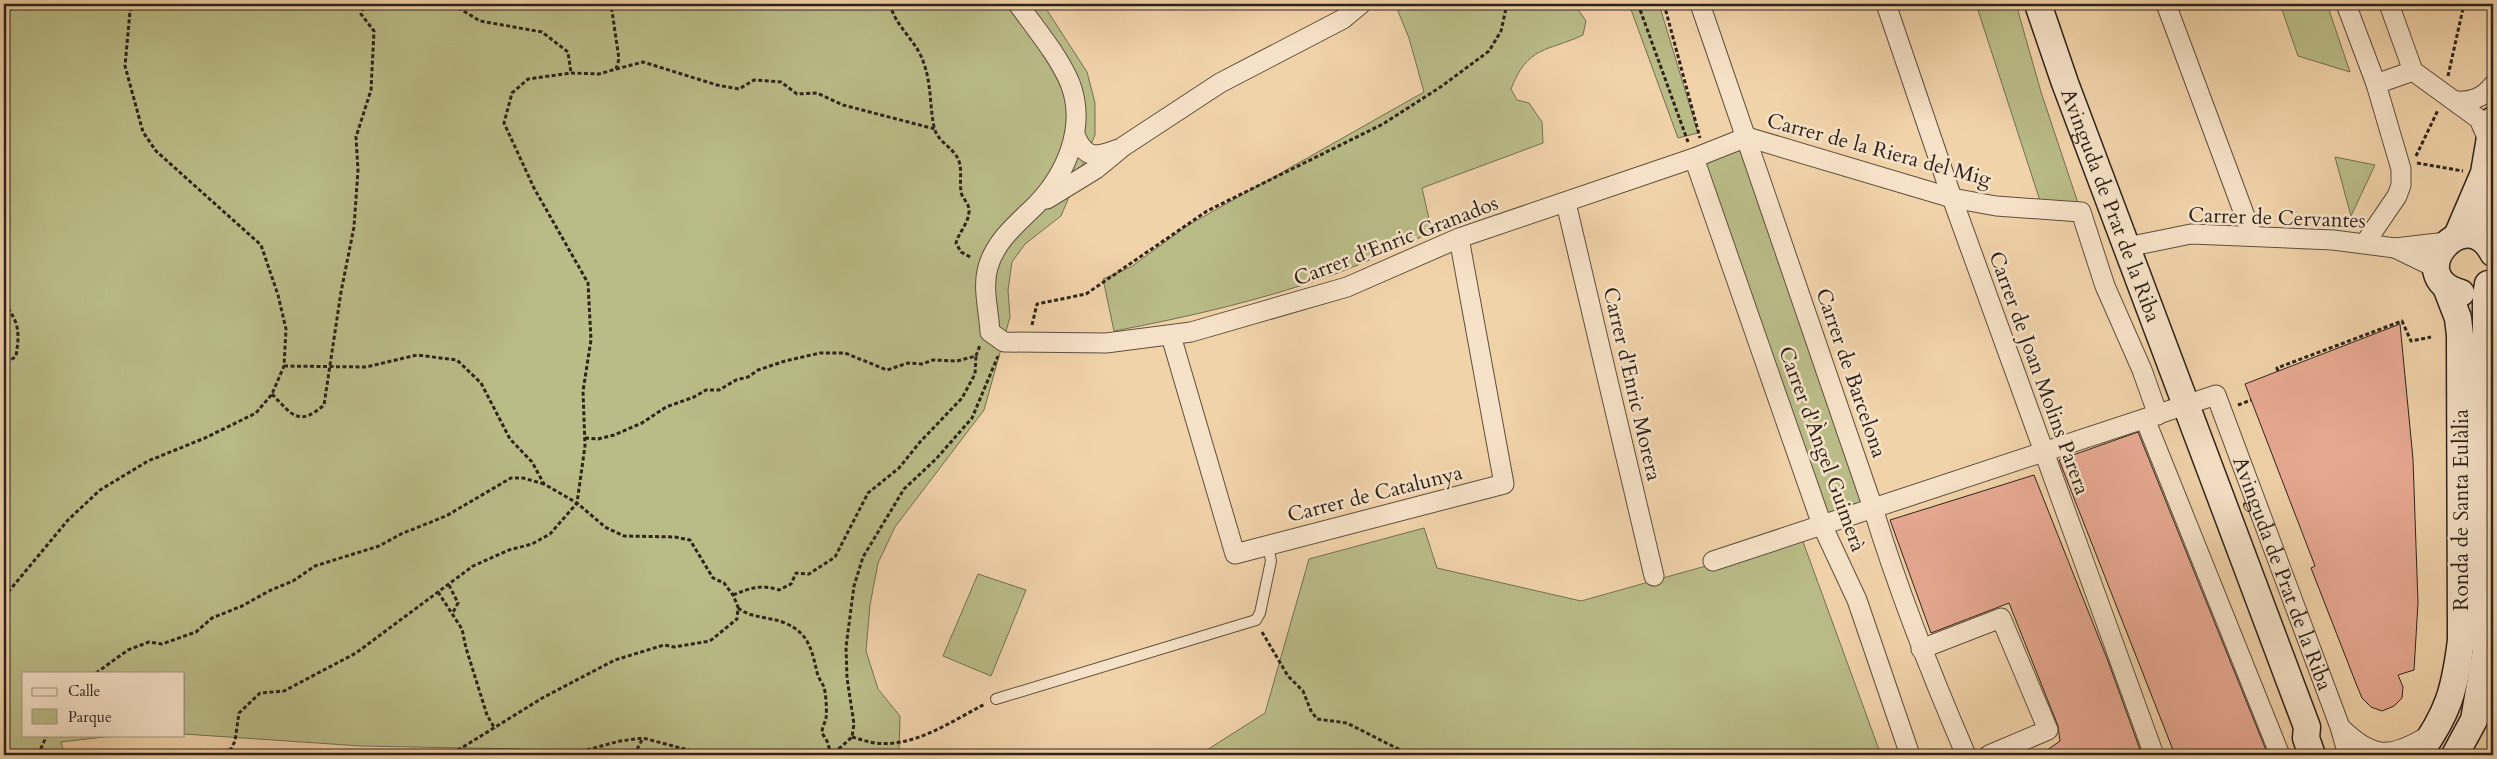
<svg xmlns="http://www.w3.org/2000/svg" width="2497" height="759" font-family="Cardo,serif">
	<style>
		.green { fill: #babc88; stroke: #747051 }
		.building { fill: #e8a993; stroke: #2e231a }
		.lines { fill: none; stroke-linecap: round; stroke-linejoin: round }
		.lane-casing { stroke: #5f4f3e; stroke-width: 12 }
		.street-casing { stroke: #5f4f3e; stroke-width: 21 }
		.secondary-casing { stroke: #2e231a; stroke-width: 29 }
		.path { stroke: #2e231a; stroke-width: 3; stroke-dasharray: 4 2.5; stroke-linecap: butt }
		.lane { stroke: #f6e2c8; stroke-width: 10 }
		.street { stroke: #f6e2c8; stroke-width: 19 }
		.secondary { stroke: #f6e2c8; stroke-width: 26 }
		.labels { text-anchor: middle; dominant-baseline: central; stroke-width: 5; stroke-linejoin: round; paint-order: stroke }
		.street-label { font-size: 21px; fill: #2e231a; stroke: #f6e2c8 }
	</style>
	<rect width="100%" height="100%" fill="#f1d3aa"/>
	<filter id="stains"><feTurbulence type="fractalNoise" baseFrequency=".004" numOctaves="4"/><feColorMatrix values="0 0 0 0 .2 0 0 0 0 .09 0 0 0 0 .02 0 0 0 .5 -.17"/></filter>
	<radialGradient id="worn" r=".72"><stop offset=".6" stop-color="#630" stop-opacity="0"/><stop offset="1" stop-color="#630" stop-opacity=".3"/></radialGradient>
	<!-- green -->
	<path class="green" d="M 4,4 L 1043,4 L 1087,72 L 1095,103 L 1095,135 L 1061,216 L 1025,244 L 1012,262 L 1008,290 L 1010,317 L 984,410 L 895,527 L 878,563 L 870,605 L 866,651 L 878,689 L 900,716 L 899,755 L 524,755 L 522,749 L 361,746 L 184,734 L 184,673 L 24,673 L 24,735 L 121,735 L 61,742 L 65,755 L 4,755 Z
		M 1395,4 L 1575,5 L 1586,21 L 1583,35 C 1547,52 1528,45 1511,89 L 1517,100 L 1529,103 L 1542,122 L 1543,143 L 1422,188 L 1432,232 C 1400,246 1368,262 1335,274 C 1263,300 1188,317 1114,331 L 1103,279 L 1131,267 L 1187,226 L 1424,92 L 1409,38 Z
		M 1629,4 L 1659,4 L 1698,133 L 1678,138 Z
		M 1976,4 L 2016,4 L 2041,92 L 2081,212 L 2043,210 Z
		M 2280,4 L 2327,4 L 2350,72 L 2298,56 Z
		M 1745,141 L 1873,508 L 1822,525 L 1704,158 Z
		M 2335,157 L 2375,165 L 2351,216 Z
		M 1424,528 L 1437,568 L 1581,601 L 1802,539 L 1881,755 L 1199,755 L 1265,713 L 1309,559 Z
		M 978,574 L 1026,590 L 991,676 L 943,656 Z"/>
	<!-- building -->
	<path class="building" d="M 2400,324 L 2413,459 L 2418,603 L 2414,670 L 2398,675 L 2403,687 L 2402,698 L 2394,706 L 2382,711 L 2371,707 L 2362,698 L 2357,686 L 2311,568 L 2315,566 L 2245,384 Z
		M 2138,432 L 2268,755 L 2175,755 L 2059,460 Z
		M 2034,475 L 2108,661 L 2142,755 L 2040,755 L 2060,741 L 2058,726 L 2009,603 L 1931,633 L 1890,520 Z"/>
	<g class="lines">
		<!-- lane casing -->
		<g class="lane-casing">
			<path id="lane" d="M 996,699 L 1256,620 L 1260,613 L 1271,561 L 1268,545"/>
		</g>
		<!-- street casing -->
		<g class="street-casing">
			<g id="street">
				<path d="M 1018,4 C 1036,29 1058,55 1070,83 C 1087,127 1066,174 1036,205 C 1017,224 996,240 988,267 C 982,288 989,311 990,332 L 1004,342 L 1106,343 L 1191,332 L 1347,287 L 1459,238 L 1694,158 L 1747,137"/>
				<path d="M 1700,4 L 1873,508 C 1899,593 1931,674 1966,755"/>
				<path d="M 1886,4 L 1952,198 L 2154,755"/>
				<path d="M 2166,4 L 2252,235"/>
				<path d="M 2346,4 L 2376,84 L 2401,169 L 2401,185 L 2397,196 L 2365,243"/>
				<path d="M 2389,4 L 2413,71 L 2479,119 L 2489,142"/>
				<path d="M 2376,84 L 2413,71"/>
				<path d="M 2456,101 C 2471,102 2483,98 2493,85"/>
				<path d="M 1075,135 C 1085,159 1096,158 1118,149"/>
				<path d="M 1747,137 L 1952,198 L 1996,206 L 2081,212 L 2105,286 L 2142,370 L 2158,415"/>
				<path d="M 1694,158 L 1822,525 L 1857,600 L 1910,755"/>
				<path d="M 1047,199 L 1096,169 L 1124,146 L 1220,83 L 1343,19 L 1361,4"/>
				<path d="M 1566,203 L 1654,576"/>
				<path d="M 2127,247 L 2191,234 L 2333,240 L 2395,248 L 2447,242"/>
				<path d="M 2395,248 L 2436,268"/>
				<path d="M 1171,336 L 1235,554 L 1504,484 L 1459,238"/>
				<path d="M 2145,419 L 2280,755"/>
				<path id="s1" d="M 1713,561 L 2216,395 L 2340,727 L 2348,755"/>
				<path d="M 1921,649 L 2001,618 L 2048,730 L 1989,755"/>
				<path d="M 2341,728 C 2373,759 2390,759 2428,736"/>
			</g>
		</g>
		<!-- secondary casing -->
		<g class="secondary-casing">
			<g id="secondary">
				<path id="s2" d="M 2038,4 L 2065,83 L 2307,727 L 2306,738 L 2312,755"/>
				<path d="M 2485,179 L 2490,247"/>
				<path d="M 2457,236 L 2484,173 L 2493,120"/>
				<path d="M 2461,293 C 2400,276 2466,200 2493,253"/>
				<path d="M 2418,755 C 2448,714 2455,690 2461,640 L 2460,335 L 2458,318 L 2446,287"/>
				<path d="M 2455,755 L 2474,720 L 2486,650 L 2486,296 L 2488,284"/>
			</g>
		</g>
		<!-- path -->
		<path class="path" d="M 461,4 L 457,7 L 480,21 L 542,32 L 568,52 L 571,73
			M 890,4 C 895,25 912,37 921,56 C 932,81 929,102 934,127 C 937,140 948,145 955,154 C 964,165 959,179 961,191 C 961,198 970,203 969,212 C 968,224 959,232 956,243 L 961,252 L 972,258
			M 1638,4 L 1688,142
			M 1664,4 L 1700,138
			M 616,69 L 643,62 L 717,85 L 739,89 L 754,80 L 781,82 L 797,94 L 817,93 L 843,105 L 935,129
			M 2448,76 L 2464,4
			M 2416,156 L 2438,110
			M 2417,163 L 2463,171
			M 4,303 C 19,322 20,332 16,356 L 4,366
			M 1032,325 L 1037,304 L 1086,294 L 1207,211 L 1383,124 L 1442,86 L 1489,51 L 1501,31 L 1507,4
			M 284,366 L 366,367 L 417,355 L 457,360 L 481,383 L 510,439 L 532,462 L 544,484 L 577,503 L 605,527 L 624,536 L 675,537 L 690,540 L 713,578 L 724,583 L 733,595 L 738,607 L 737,619 L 710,641 L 674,647 L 664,645 L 615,660 L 544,697 L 450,755
			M 2278,371 L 2277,368 L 2402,321 L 2411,341 L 2431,337
			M 272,394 C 292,415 299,427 324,405 L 341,292 L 354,227 L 358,170 L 356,137 L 371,90 L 374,31 L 361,14 L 365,4
			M 2238,405 L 2251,400
			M 585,438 L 598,439 L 614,435 L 642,423 L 666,407 L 694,397 L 706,390 L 719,390 L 736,380 L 748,377 L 758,370 L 785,361 L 820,353 L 845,353 L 887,370 L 908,363 L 922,364 L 933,360 L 957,361 L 976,356 L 980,345
			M 449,585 L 458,603 L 452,614
			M 438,592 L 462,629 L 466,648 L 487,715 L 495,729
			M 733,595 C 750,588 762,584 779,590 L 791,584 L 796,573 L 809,574 L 835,557 L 868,493 L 899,468 L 920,442 L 962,398 L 975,374 L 976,356
			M 4,597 L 68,520 L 100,490 L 148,461 L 205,438 L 256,413 L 272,394 L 284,366 L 286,329 L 278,295 L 261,245 L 156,151 L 143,132 L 125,66 L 130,11 L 133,4
			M 738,608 C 753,619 768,616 785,623 C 811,634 812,653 818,676 C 820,680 822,683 824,687 C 826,694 827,710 826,718 C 825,723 822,727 822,733 L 827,741 L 831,754
			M 1262,632 L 1288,676 L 1303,691 L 1311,711 L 1317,719 L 1347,723 L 1410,755
			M 96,673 L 128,650 L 149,642 L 162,644 L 196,632 L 212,618 L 242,606 L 269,591 L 293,581 L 315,566 L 379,546 L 401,534 L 446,516 L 511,478 L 523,478 L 544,484
			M 852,737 C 860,739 867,742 875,743 C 914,748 952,721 985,704
			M 38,755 L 47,735
			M 217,755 L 231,749 L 235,741 L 239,713 L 260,693 L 284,691 L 356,653 L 473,566 L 509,550 L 532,544 L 550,534 L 577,503 L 585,446 L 583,391 L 591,340 L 588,283 L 534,188 L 504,123 L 512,93 L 528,79 L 571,73 L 599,74 L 616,69 L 619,59 L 611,4
			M 568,755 L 620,741 L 643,738 L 707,755
			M 634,755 L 643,738
			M 827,755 L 841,747 L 852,737 L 854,724 L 847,678 L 846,647 L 854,586 L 863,557 L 904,489 L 936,459 L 972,418 L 998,356"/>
		<!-- lane -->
		<use href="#lane" class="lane"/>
		<!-- street -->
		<use href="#street" class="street"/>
		<!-- secondary -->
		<use href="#secondary" class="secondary"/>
	</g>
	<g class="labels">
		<!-- street labels -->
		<g class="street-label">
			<text transform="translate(1879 150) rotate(15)">Carrer de la Riera del Mig</text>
			<text stroke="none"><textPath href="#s2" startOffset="214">Avinguda de Prat de la Riba</textPath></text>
			<text transform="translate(2277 218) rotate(2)">Carrer de Cervantes</text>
			<text transform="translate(1396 241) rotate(-21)">Carrer d'Enric Granados</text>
			<text transform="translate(1851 373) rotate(71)">Carrer de Barcelona</text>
			<text transform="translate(2039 373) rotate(70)">Carrer de Joan Molins Parera</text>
			<text transform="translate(1632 384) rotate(77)">Carrer d'Enric Morera</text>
			<text transform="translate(1822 449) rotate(70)">Carrer d'Àngel Guimerà</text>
			<text transform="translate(1375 494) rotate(-14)">Carrer de Catalunya</text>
			<text transform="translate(2461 510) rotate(-90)">Ronda de Santa Eulàlia</text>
			<text stroke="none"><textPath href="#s1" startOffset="720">Avinguda de Prat de la Riba</textPath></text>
		</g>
	</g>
	<!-- margin -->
	<rect width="2497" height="759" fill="none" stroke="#f1d3aa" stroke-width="20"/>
	<rect x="5" y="5" width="2487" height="749" fill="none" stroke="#2e231a" stroke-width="2.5"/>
	<rect x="10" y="10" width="2477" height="739" fill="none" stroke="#2e231a"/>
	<!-- legend -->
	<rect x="22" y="672" width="162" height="65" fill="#f6e2c8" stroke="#a69682"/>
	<rect x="32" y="688" width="25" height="8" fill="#f6e2c8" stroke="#a69682"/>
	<text x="68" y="696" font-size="15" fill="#2e231a">Calle</text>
	<rect x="32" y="709" width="25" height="15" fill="#babc88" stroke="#a69682"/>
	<text x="68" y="722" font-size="15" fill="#2e231a">Parque</text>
	<rect width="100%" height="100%" filter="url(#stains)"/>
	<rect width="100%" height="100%" fill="url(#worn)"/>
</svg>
